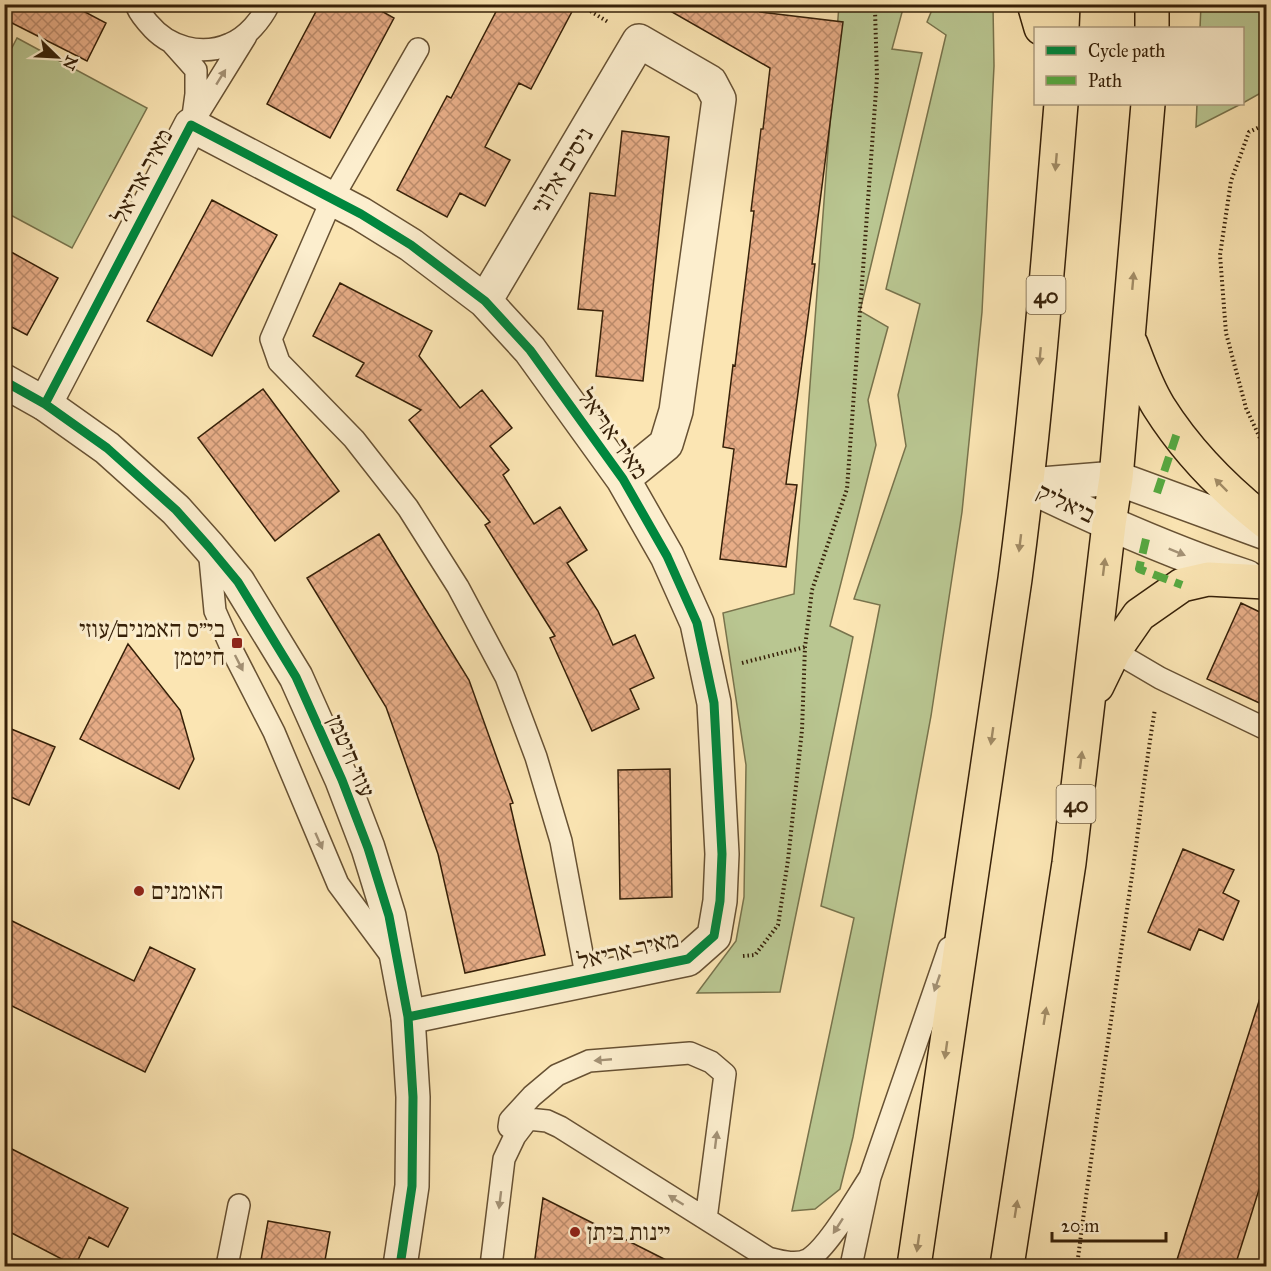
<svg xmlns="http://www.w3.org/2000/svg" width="1271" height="1271" font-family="'IM FELL Great Primer','Frank Ruhl Libre',serif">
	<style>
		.green { fill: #b9c691; stroke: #78734c; stroke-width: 1.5 }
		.building { fill: url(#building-cross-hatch); stroke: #362008; stroke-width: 1.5 }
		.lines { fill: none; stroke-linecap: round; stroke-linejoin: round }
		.service-casing { stroke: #675133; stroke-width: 24 }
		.minor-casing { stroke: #675133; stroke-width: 36 }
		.tertiary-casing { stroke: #675133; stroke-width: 36 }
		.trunk-casing { stroke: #362008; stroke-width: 36 }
		.path { stroke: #362008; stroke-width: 4; stroke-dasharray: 1.5 3; stroke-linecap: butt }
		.service { stroke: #fceece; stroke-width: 21 }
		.minor { stroke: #fceece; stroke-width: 33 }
		.tertiary { stroke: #fceece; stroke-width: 33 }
		.trunk { stroke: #fbe5b3; stroke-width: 33 }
		.quiet { stroke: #55aa41; stroke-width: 8; stroke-dasharray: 15 8; stroke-linecap: butt }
		.cycleway-casing { stroke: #fceece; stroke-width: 13 }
		.cycleway { stroke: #00873e; stroke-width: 9 }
		.oneway { fill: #a39175 }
		.oneway2 { fill: #a28c66 }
		.poi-dot { fill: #8f2418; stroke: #fceece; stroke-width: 2 }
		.labels { text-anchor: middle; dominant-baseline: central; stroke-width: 6; stroke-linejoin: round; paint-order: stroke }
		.shield { fill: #fceece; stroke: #715e43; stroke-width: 1.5 }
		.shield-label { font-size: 22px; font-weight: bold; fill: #362008 }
		.street-label { font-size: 24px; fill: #362008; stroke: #fceece }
		.poi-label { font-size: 24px; fill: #362008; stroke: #fceece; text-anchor: start }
	</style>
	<defs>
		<pattern id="building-cross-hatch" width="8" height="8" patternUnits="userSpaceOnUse" patternTransform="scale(1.5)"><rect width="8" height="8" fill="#e7ad87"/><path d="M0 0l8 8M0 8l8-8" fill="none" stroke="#bc8c6c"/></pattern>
	</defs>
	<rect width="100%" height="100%" fill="#fbe5b3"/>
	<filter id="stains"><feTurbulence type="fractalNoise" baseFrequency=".00333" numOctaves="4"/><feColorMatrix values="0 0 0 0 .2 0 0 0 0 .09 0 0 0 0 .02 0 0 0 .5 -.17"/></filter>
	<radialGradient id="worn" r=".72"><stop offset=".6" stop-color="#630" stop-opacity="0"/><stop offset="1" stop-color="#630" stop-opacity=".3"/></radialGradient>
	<!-- green -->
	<path class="green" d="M 839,5 L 904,5 L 892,49 L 922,53 L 860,311 L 888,327 L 868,400 L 876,445 L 830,626 L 853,637 L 780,992 L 697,993 L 736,941 L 744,897 L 746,765 L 723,613 L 794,594 Z
		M 934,5 L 993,5 L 994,66 L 982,312 L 962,512 L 931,716 L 853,1137 L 840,1189 L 815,1209 L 792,1211 L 854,918 L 821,906 L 880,605 L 854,599 L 906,446 L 898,395 L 920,304 L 886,289 L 946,35 L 927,22 Z
		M 1201,5 L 1266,5 L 1266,90 L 1243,103 L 1242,28 L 1200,28 Z
		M 17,38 L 147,108 L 72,248 L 5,212 L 5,61 Z
		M 1197,104 L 1241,104 L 1196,127 Z"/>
	<!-- building -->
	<path class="building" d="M 4,4 L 70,4 L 106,23 L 87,61 L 4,19 Z
		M 320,4 L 369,4 L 394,18 L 330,138 L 267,104 Z
		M 500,4 L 576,4 L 531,89 L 519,83 L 485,147 L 510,160 L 485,206 L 460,193 L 447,217 L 397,190 L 447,96 L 451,98 Z
		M 658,4 L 764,4 L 760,12 L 843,22 L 812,264 L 815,264 L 786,484 L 797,485 L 786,567 L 720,559 L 734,449 L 723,447 L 733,365 L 735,366 L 754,211 L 751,211 L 761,129 L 763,129 L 770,68 Z
		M 622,131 L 669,137 L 643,381 L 596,376 L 603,311 L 578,309 L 590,193 L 615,196 Z
		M 212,200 L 277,235 L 212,356 L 147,321 Z
		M 4,248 L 58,278 L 27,335 L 4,323 Z
		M 340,283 L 432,331 L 419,356 L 460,408 L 482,390 L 512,428 L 490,446 L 509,470 L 503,475 L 534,524 L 560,507 L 587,550 L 567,563 L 598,611 L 613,645 L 635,635 L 654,678 L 630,689 L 639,709 L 592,731 L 550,638 L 555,636 L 485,525 L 490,522 L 409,420 L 421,410 L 356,376 L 364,363 L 313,336 Z
		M 263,389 L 339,491 L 275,541 L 198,438 Z
		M 379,534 L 469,680 L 513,803 L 510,804 L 545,955 L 465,973 L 438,854 L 386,707 L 307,578 Z
		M 1241,603 L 1266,615 L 1266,706 L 1207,679 Z
		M 128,644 L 180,710 L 194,759 L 179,789 L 80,739 Z
		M 4,726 L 55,747 L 29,805 L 4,794 Z
		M 670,769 L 672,897 L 620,899 L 618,770 Z
		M 1183,849 L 1234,870 L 1223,893 L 1239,901 L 1223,940 L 1199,929 L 1190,950 L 1148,932 Z
		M 4,917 L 134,981 L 150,947 L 195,969 L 145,1072 L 4,1002 Z
		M 1260,998 L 1266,999 L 1266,1167 L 1248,1225 L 1235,1266 L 1175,1266 Z
		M 4,1145 L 128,1208 L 108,1247 L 89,1237 L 75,1266 L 4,1229 Z
		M 543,1198 L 678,1266 L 534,1266 Z
		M 268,1221 L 330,1232 L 324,1266 L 260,1266 Z"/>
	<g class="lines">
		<!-- service casing -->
		<g class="service-casing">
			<path id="service" d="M 136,4 C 138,12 144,18 149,24 C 168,47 201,57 230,44 C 247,37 261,20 269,4
				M 171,42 L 196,70 L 196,94 L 193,116
				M 418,49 L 332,199 L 271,339 L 279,362 L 354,439 L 408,508 L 458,587 L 506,677 L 536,757 L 561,841 L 587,980
				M 191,125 L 246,36
				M 209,548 L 215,611 L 234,654 L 274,732 L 338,884 L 393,958
				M 1114,651 L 1160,678 L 1264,728
				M 509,1127 L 510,1120 L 532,1096 L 557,1075 L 589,1061 L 690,1053 L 711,1062 L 725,1074 L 706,1219
				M 227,1266 L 239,1205
				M 491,1266 L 504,1159 L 515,1136 L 528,1119 L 547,1121 L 560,1127 L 768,1258 C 780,1261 797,1266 809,1259 C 829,1246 856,1198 870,1177
				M 851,1266 L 870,1177 L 949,948"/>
		</g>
		<!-- minor casing -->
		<g class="minor-casing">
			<path id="minor" d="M 485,301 L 639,41 L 710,82 L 719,99 L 676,411 L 666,444 L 623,479
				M 45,404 L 191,125 L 361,214 L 411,245 L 485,301 L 530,350 L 623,479 L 667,556 L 697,623 L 714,703 L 722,854 L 720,901 L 714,936 L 688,959 L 408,1017"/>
		</g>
		<!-- tertiary casing -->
		<g class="tertiary-casing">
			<path id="tertiary" d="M 4,381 L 45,404 L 107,448 L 176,510 L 209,547 L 238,582 L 296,677 L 342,780 L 368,848 L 389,916 L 408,1017 L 413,1097 L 412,1186 L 400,1266
				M 1027,485 C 1099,520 1171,552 1247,577
				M 1029,485 L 1116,478 L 1266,533"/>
		</g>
		<!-- trunk casing -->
		<g class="trunk-casing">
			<path id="trunk" d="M 1034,4 L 1041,28
				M 1062,28 L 1063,4
				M 1152,28 L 1152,4
				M 1131,344 C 1139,365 1147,388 1159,407 C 1188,453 1224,489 1266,522
				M 1097,686 L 1114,651 L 1139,615 L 1182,585 L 1208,579 L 1265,582
				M 914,1266 L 1015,579 C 1036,421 1048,262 1061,104
				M 1007,1266 L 1069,863 L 1109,524 L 1116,478 L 1148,104"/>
		</g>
		<!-- path -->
		<path class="path" d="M 579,4 L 608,22
			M 1266,124 L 1249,132 L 1231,181 L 1220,255 L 1226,333 L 1246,408 L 1266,451
			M 742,663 L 805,647
			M 743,956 L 755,955 L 778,925 L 788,860 L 802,730 L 805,647 L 812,590 L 847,489 L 877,77 L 875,10 L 873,4
			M 1077,1266 C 1093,1140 1112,1015 1130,889 C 1139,829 1145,768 1155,709"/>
		<!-- service -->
		<use href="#service" class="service"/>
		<!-- minor -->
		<use href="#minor" class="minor"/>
		<!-- tertiary -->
		<use href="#tertiary" class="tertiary"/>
		<!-- trunk -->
		<use href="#trunk" class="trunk"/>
		<!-- quiet -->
		<path class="quiet" d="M 1157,493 L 1177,433
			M 1146,539 L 1139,569 L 1182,585"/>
		<!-- cycleway casing -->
		<g class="cycleway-casing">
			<path id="cycleway" d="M 4,381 L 45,404 L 107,448 L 176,510 L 209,547 L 238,582 L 296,677 L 342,780 L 368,848 L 389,916 L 408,1017 L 413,1097 L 412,1186 L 400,1266
				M 45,404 L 191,125 L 361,214 L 411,245 L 485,301 L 530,350 L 623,479 L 667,556 L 697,623 L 714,703 L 722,854 L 720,901 L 714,936 L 688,959 L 408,1017"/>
		</g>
		<!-- cycleway -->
		<use href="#cycleway" class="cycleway"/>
	</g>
	<!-- one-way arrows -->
	<defs><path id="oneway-solid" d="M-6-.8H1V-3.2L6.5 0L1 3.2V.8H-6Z" transform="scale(1.5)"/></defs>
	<g class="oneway">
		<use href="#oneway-solid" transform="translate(221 77) rotate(-58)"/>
		<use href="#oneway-solid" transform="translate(1177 552) rotate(22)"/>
		<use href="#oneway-solid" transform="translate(239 663) rotate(63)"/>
		<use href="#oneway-solid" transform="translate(319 841) rotate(66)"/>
		<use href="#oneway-solid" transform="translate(937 983) rotate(109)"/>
		<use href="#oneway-solid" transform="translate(603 1060) rotate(175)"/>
		<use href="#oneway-solid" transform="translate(716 1140) rotate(-83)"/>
		<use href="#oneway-solid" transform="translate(500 1200) rotate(97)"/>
		<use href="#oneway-solid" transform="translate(676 1200) rotate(-148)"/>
		<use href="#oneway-solid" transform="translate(838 1226) rotate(123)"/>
	</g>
	<g class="oneway2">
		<use href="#oneway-solid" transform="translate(1056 162) rotate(95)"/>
		<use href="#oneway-solid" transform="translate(1133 281) rotate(-85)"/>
		<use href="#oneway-solid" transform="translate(1040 356) rotate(95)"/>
		<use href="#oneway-solid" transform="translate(1221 485) rotate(-135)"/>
		<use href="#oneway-solid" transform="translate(1020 543) rotate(97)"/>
		<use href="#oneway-solid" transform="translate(1104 567) rotate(-83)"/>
		<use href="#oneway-solid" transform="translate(992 736) rotate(98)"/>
		<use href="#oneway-solid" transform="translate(1081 760) rotate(-83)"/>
		<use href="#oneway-solid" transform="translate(1045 1016) rotate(-81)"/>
		<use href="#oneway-solid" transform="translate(946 1050) rotate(98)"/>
		<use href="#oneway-solid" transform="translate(1016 1209) rotate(-81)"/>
		<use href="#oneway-solid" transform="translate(918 1243) rotate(98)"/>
	</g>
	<!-- markers -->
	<g class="poi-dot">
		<rect x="231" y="637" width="12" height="12" rx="3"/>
		<circle cx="139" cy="891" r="6"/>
		<circle cx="575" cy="1232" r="6"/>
	</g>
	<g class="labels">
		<!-- shield labels -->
		<g class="shield">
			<rect x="1026.5" y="276" width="39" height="38" rx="4.5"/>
			<rect x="1056.5" y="785" width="39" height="38" rx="4.5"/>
		</g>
		<g class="shield-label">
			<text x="1046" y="295">40</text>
			<text x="1076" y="804">40</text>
		</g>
		<!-- street labels -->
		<g class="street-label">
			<text transform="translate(562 171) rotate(-59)">ניסים אלוני</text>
			<text transform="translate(142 176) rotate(-62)">מאיר אריאל</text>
			<text transform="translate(613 434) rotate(55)">מאיר אריאל</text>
			<text transform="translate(1066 503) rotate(26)">ביאליק</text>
			<text transform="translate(351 756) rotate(67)">עוזי חיטמן</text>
			<text transform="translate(628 950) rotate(-13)">מאיר אריאל</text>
		</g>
		<!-- poi labels -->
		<g class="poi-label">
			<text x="225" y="629" text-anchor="end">בי״ס האמנים/עוזי<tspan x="225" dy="28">חיטמן</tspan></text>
			<text x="151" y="891">האומנים</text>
			<text x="587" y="1232">יינות ביתן</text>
		</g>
	</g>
	<!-- margin -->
	<rect width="1271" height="1271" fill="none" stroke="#fbe5b3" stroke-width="24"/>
	<rect x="6" y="6" width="1259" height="1259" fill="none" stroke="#362008" stroke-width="3"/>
	<rect x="12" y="12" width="1247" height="1247" fill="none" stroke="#362008" stroke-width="1.5"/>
	<!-- legend -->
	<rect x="1034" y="27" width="210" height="78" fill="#fceece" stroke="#ad9c7f" stroke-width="1.5"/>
	<rect x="1046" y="46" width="30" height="9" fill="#00873e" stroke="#ad9c7f" stroke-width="1.5"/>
	<text x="1088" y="57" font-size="18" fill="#362008">Cycle path</text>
	<rect x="1046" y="76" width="30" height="9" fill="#55aa41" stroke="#ad9c7f" stroke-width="1.5"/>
	<text x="1088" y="87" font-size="18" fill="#362008">Path</text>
	<!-- north arrow -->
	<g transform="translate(57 57) rotate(114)" stroke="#fceece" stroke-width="4.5" paint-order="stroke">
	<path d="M0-4.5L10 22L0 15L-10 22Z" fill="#362008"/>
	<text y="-9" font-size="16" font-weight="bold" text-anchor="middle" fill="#362008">N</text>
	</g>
	<!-- scale -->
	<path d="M1052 1232v9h114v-9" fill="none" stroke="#362008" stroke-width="3"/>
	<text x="1061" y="1232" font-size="18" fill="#362008" stroke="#fceece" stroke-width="4.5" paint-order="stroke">20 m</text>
	<rect width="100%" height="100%" filter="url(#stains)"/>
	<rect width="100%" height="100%" fill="url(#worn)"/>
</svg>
